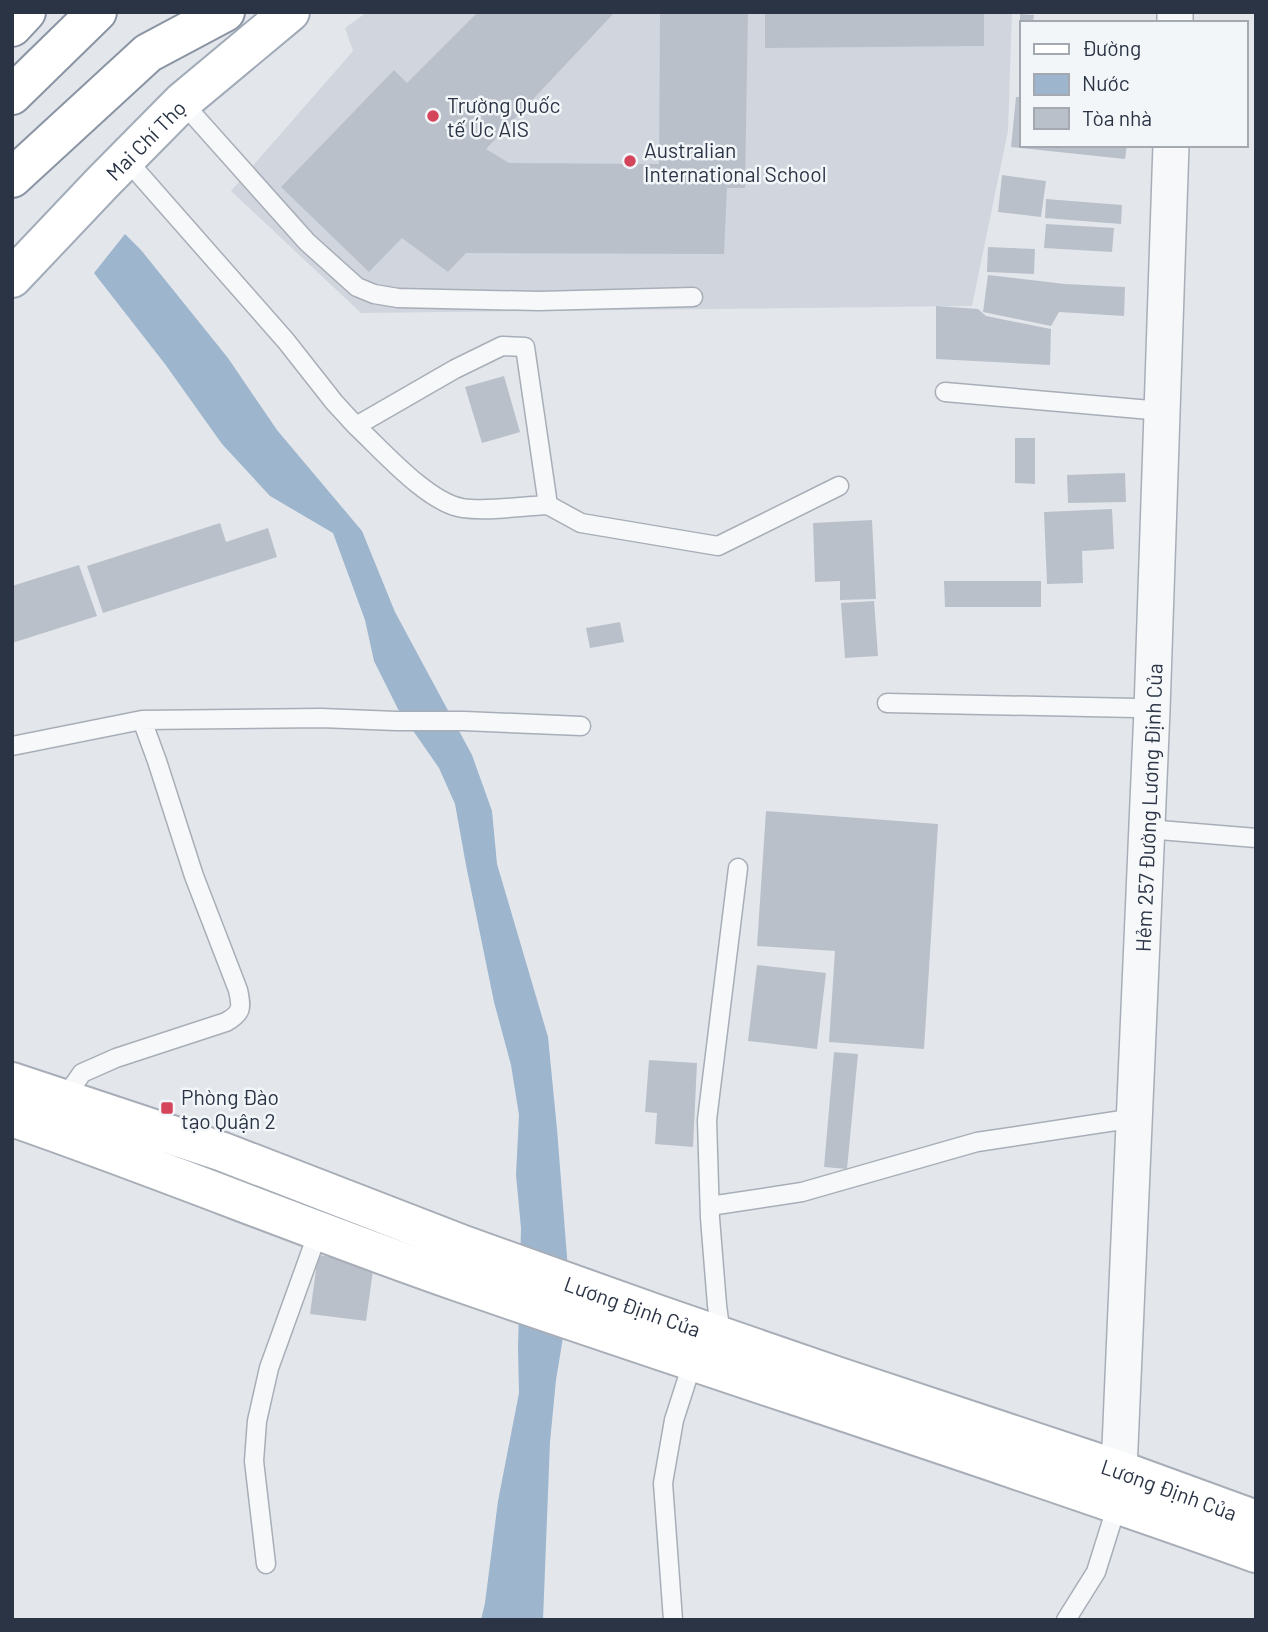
<svg xmlns="http://www.w3.org/2000/svg" width="1268" height="1632" font-family="Barlow,sans-serif">
	<style>
		.built { fill: #d1d6de }
		.water { fill: #9db5cd }
		.building { fill: #bac0ca }
		.lines { fill: none; stroke-linecap: round; stroke-linejoin: round }
		.lane-casing { stroke: #a8aeb7; stroke-width: 21 }
		.street-casing { stroke: #a8aeb7; stroke-width: 38 }
		.secondary-casing { stroke: #a8aeb7; stroke-width: 42 }
		.primary-casing { stroke: #a2abb8; stroke-width: 42 }
		.highway-casing { stroke: #8a94a3; stroke-width: 42 }
		.lane { stroke: #f6f8fa; stroke-width: 18 }
		.street { stroke: #f6f8fa; stroke-width: 35 }
		.secondary { stroke: #fff; stroke-width: 38 }
		.primary { stroke: #fff; stroke-width: 38 }
		.highway { stroke: #fff; stroke-width: 38 }
		.poi-dot { fill: #d4455c; stroke: #f3f6f9; stroke-width: 2.5 }
		.labels { text-anchor: middle; dominant-baseline: central; stroke-width: 5; stroke-linejoin: round; paint-order: stroke }
		.poi-label { font-size: 21px; fill: #2a3445; stroke: #f3f6f9; text-anchor: start }
		.street-label { font-size: 21px; fill: #2a3445; stroke: #f3f6f9 }
	</style>
	<rect width="100%" height="100%" fill="#e3e7ec"/>
	<!-- built -->
	<path class="built" d="M 367,12 L 1012,12 L 1008,131 L 972,306 L 361,313 L 231,191 L 353,51 L 345,28 Z"/>
	<!-- water -->
	<path class="water" d="M 125,234 L 141,250 L 228,358 L 277,430 L 362,531 L 395,612 L 472,755 L 492,811 L 497,864 L 548,1037 L 557,1129 L 570,1295 L 556,1380 L 550,1442 L 543,1620 L 481,1620 L 485,1603 L 498,1501 L 519,1393 L 518,1349 L 521,1228 L 516,1175 L 519,1115 L 511,1065 L 494,1002 L 466,865 L 455,804 L 439,768 L 398,709 L 374,661 L 365,620 L 333,533 L 270,496 L 222,444 L 165,364 L 94,273 Z"/>
	<!-- building -->
	<path class="building" d="M 478,12 L 615,12 L 486,149 L 509,163 L 659,164 L 660,12 L 748,12 L 745,188 L 727,188 L 724,254 L 466,253 L 448,272 L 402,238 L 369,272 L 281,187 L 394,70 L 407,83 Z
		M 765,12 L 984,12 L 984,46 L 765,48 Z
		M 1020,14 L 1034,15 L 1033,23 L 1020,23 Z
		M 1016,97 L 1021,97 L 1021,145 L 1127,145 L 1125,159 L 1011,147 Z
		M 1002,175 L 1046,181 L 1041,217 L 998,212 Z
		M 1046,199 L 1122,205 L 1121,224 L 1045,218 Z
		M 1046,224 L 1114,228 L 1112,252 L 1044,248 Z
		M 988,247 L 1035,249 L 1034,274 L 987,272 Z
		M 988,275 L 1065,284 L 1125,287 L 1124,316 L 1059,312 L 1051,326 L 983,312 Z
		M 936,306 L 978,309 L 986,316 L 1051,329 L 1050,365 L 936,359 Z
		M 504,376 L 520,432 L 482,443 L 465,387 Z
		M 1015,438 L 1035,438 L 1035,484 L 1015,483 Z
		M 1125,473 L 1126,502 L 1068,503 L 1067,475 Z
		M 1112,509 L 1114,549 L 1082,551 L 1083,583 L 1047,584 L 1044,512 Z
		M 872,520 L 876,599 L 840,600 L 840,581 L 815,582 L 813,523 Z
		M 220,523 L 226,542 L 268,528 L 277,557 L 103,613 L 87,566 Z
		M 79,565 L 97,616 L 12,643 L 12,586 Z
		M 944,581 L 1041,581 L 1041,607 L 945,607 Z
		M 874,601 L 878,656 L 845,658 L 841,603 Z
		M 620,622 L 624,642 L 590,648 L 586,628 Z
		M 766,811 L 938,824 L 924,1049 L 829,1042 L 835,951 L 757,946 Z
		M 757,965 L 826,973 L 817,1049 L 748,1041 Z
		M 834,1052 L 858,1054 L 847,1169 L 824,1167 Z
		M 649,1060 L 697,1063 L 693,1147 L 655,1144 L 657,1113 L 645,1112 Z
		M 318,1255 L 374,1263 L 366,1321 L 310,1314 Z"/>
	<g class="lines">
		<!-- lane casing -->
		<g class="lane-casing">
			<path id="lane" d="M 182,102 L 307,242 L 357,287 L 374,294 L 398,298 L 539,301 L 693,297
				M 126,159 L 286,341 L 334,402 L 356,426 L 455,369 L 502,346 L 525,347 L 548,505 L 581,523 L 718,546 L 839,486
				M 945,392 L 1162,411
				M 356,426 C 382,450 427,502 462,508 C 488,512 521,506 548,505
				M 887,703 L 1136,708
				M 12,746 L 142,720 L 321,718 L 396,721 L 464,721 L 581,726
				M 1147,829 L 1256,838
				M 63,1100 L 82,1073 L 116,1058 L 226,1022 C 242,1013 242,1008 238,990 L 194,876 L 157,761 L 142,720
				M 710,1206 L 802,1192 L 977,1142 L 1135,1118
				M 721,1336 L 717,1305 L 710,1218 L 707,1120 L 738,868
				M 266,1564 L 254,1461 L 257,1421 L 269,1368 L 318,1232
				M 673,1620 L 663,1483 L 674,1420 L 693,1361
				M 1066,1620 L 1096,1572 L 1117,1505"/>
		</g>
		<!-- street casing -->
		<g class="street-casing">
			<g id="street">
				<path d="M 1175,23 L 1175,12"/>
				<path id="s1" d="M 1119,1470 L 1152,710 L 1171,145"/>
			</g>
		</g>
		<!-- secondary casing -->
		<g class="secondary-casing">
			<g id="secondary">
				<path id="s2" d="M 12,1082 L 223,1152 L 466,1246 L 659,1315 L 836,1376 L 1119,1470 L 1256,1520"/>
				<path d="M 12,1117 C 162,1169 309,1230 459,1282 C 724,1374 992,1458 1256,1553"/>
			</g>
		</g>
		<!-- primary casing -->
		<g class="primary-casing">
			<g id="primary">
				<path id="s3" d="M 12,278 L 102,183 L 182,102 L 290,12"/>
			</g>
		</g>
		<!-- highway casing -->
		<g class="highway-casing">
			<path id="highway" d="M 12,27 L 26,12
				M 12,95 L 97,12
				M 12,178 L 148,53 L 225,12"/>
		</g>
		<!-- lane -->
		<use href="#lane" class="lane"/>
		<!-- street -->
		<use href="#street" class="street"/>
		<!-- secondary -->
		<use href="#secondary" class="secondary"/>
		<!-- primary -->
		<use href="#primary" class="primary"/>
		<!-- highway -->
		<use href="#highway" class="highway"/>
	</g>
	<!-- markers -->
	<g class="poi-dot">
		<circle cx="433" cy="116" r="7"/>
		<circle cx="630" cy="161" r="7"/>
		<rect x="160" y="1101" width="14" height="14" rx="3.5"/>
	</g>
	<g class="labels">
		<!-- poi labels -->
		<g class="poi-label">
			<text x="447" y="104">Trường Quốc<tspan x="447" dy="24">tế Úc AIS</tspan></text>
			<text x="644" y="149">Australian<tspan x="644" dy="24">International School</tspan></text>
			<text x="181" y="1096">Phòng Đào<tspan x="181" dy="24">tạo Quận 2</tspan></text>
		</g>
		<!-- street labels -->
		<g class="street-label">
			<text stroke="none"><textPath href="#s3" startOffset="192">Mai Chí Thọ</textPath></text>
			<text stroke="none"><textPath href="#s1" startOffset="663">Hẻm 257 Đường Lương Định Của</textPath></text>
			<text stroke="none"><textPath href="#s2" startOffset="660">Lương Định Của</textPath></text>
			<text stroke="none"><textPath href="#s2" startOffset="1227">Lương Định Của</textPath></text>
		</g>
	</g>
	<!-- border -->
	<rect width="1268" height="1632" fill="none" stroke="#2a3445" stroke-width="28"/>
	<!-- legend -->
	<rect x="1020" y="21" width="228" height="126" fill="#f3f6f9" stroke="#a3a8b1" stroke-width="2"/>
	<rect x="1034" y="44" width="35" height="10" fill="#ffffff" stroke="#a3a8b1" stroke-width="2"/>
	<text x="1082" y="56" font-size="21" fill="#2a3445">Đường</text>
	<rect x="1034" y="74" width="35" height="21" fill="#9db5cd" stroke="#a3a8b1" stroke-width="2"/>
	<text x="1082" y="91" font-size="21" fill="#2a3445">Nước</text>
	<rect x="1034" y="108" width="35" height="21" fill="#bac0ca" stroke="#a3a8b1" stroke-width="2"/>
	<text x="1082" y="126" font-size="21" fill="#2a3445">Tòa nhà</text>
</svg>
